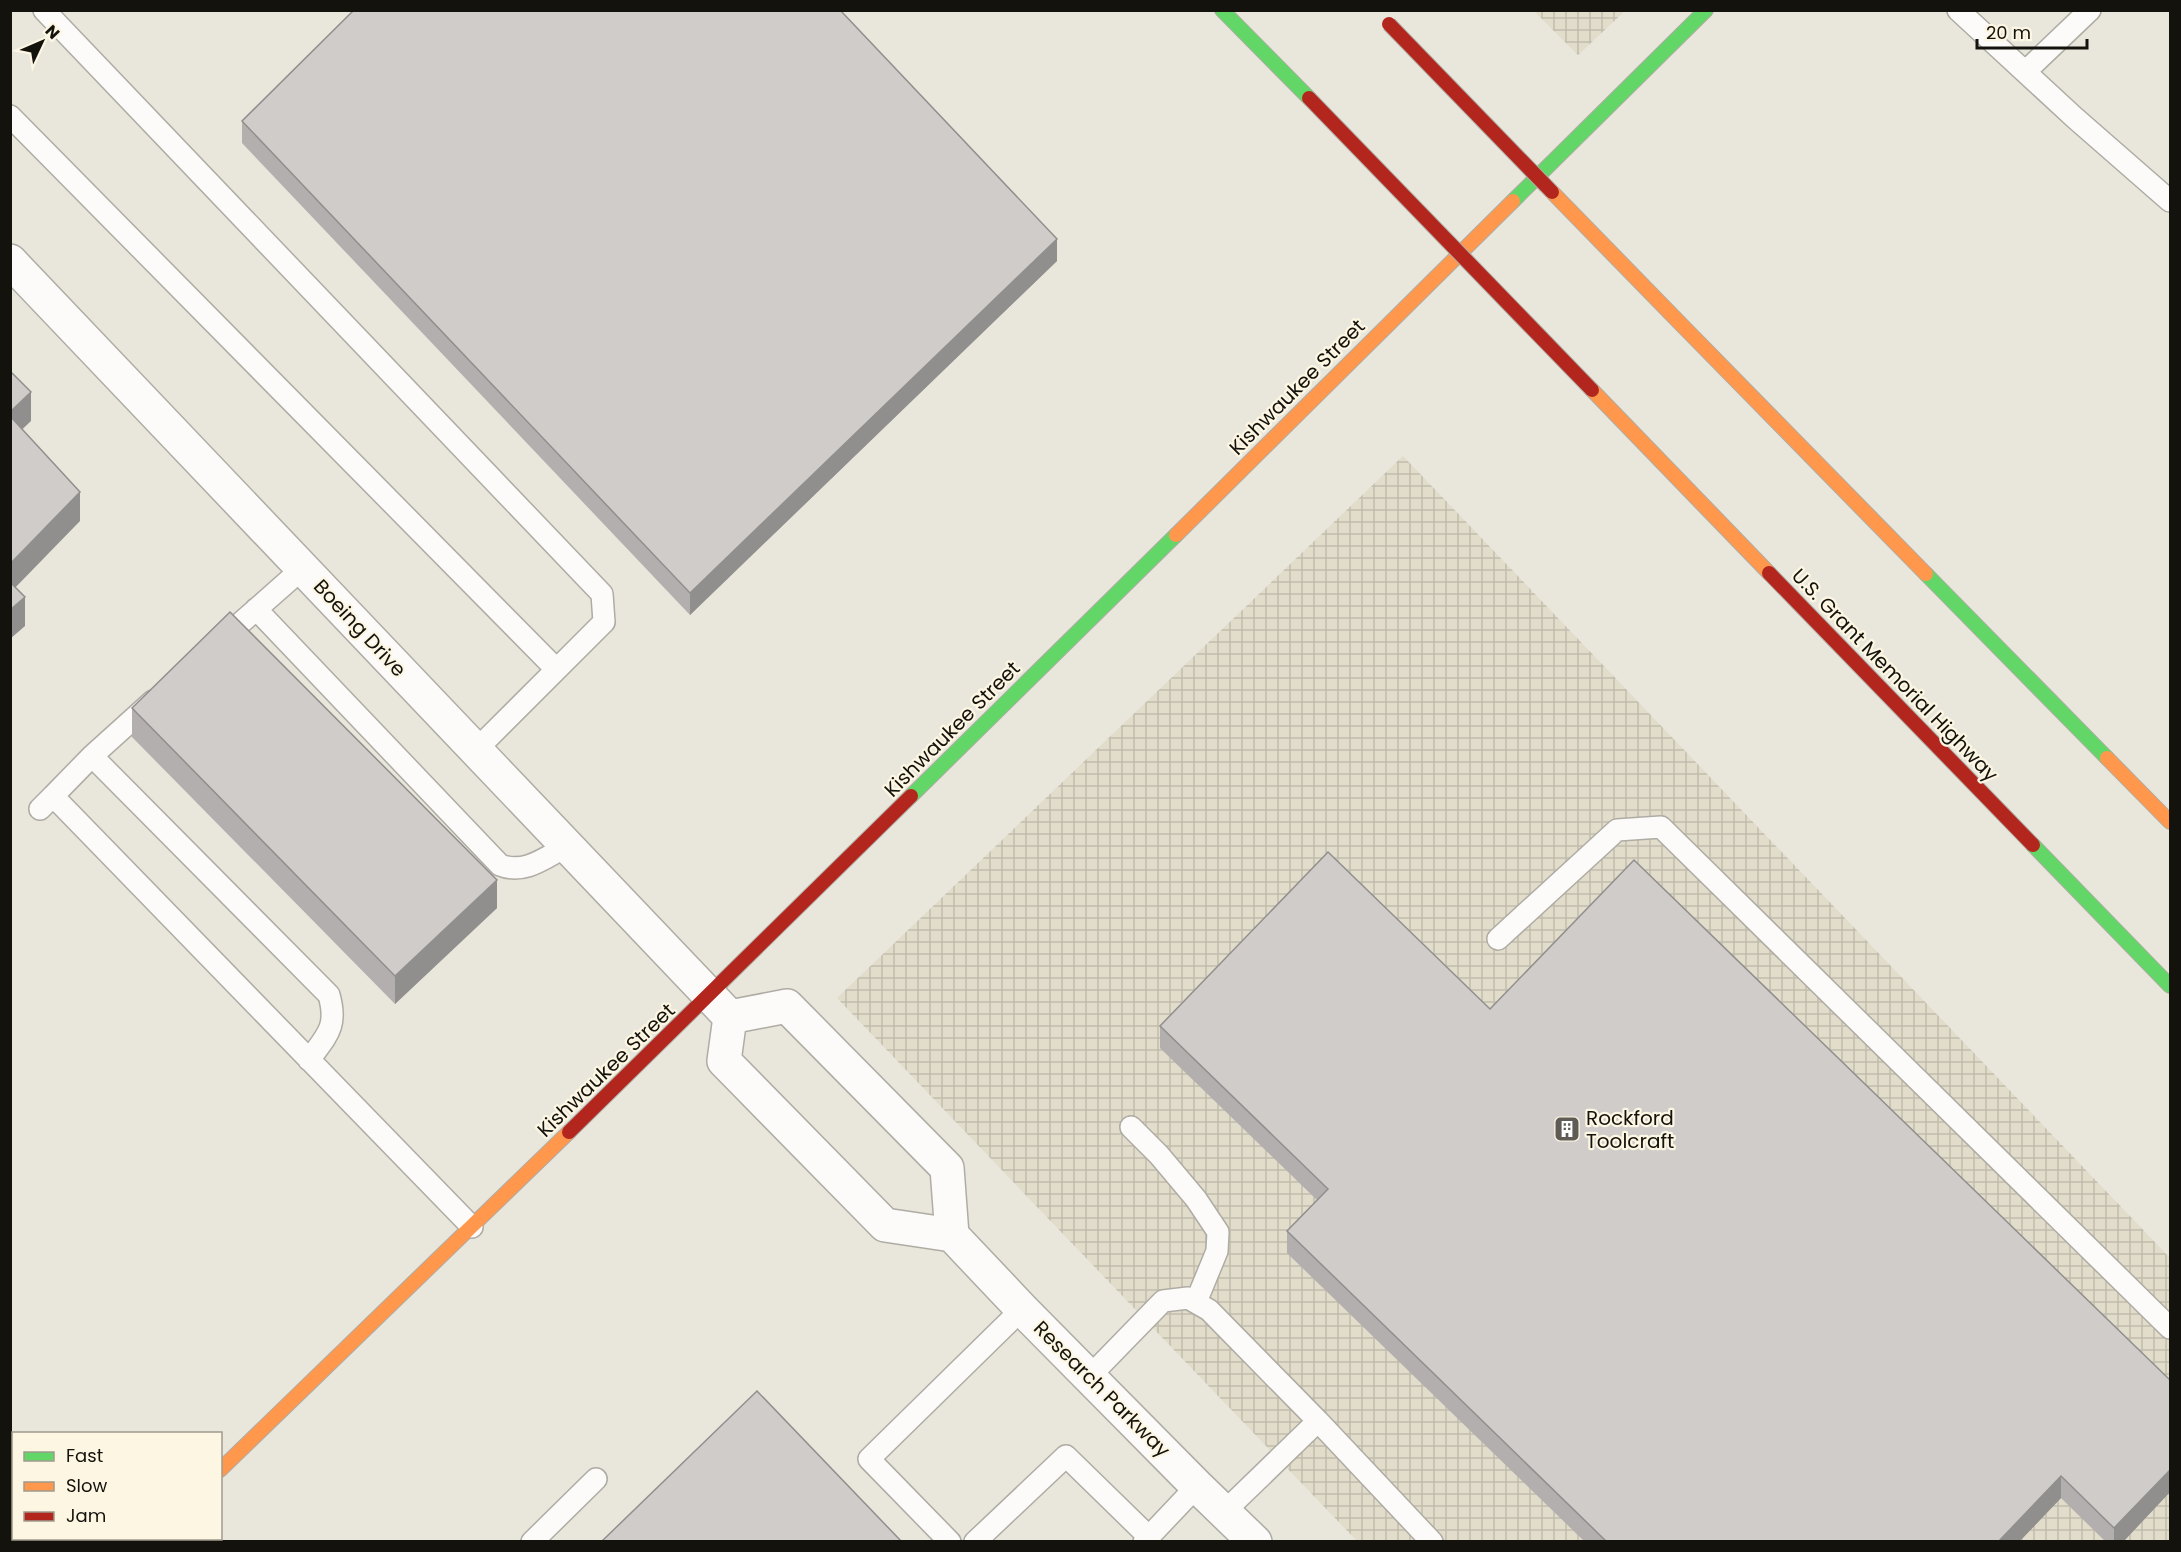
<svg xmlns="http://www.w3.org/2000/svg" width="2181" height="1552" font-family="Poppins,sans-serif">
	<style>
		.industrial { fill: url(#industrial-grid) }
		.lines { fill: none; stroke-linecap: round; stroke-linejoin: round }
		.lane-casing { stroke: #afaca4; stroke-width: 24 }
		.street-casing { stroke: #afaca4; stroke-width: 36 }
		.fast-casing { stroke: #afaca4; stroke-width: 16 }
		.slow-casing { stroke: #afaca4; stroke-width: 16 }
		.jam-casing { stroke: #afaca4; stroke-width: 16 }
		.lane { stroke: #fcfbfa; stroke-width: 21 }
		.street { stroke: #fcfbfa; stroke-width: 33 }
		.fast { stroke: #63d668; stroke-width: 14 }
		.slow { stroke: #ff974d; stroke-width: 14 }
		.jam { stroke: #b3261e; stroke-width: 14 }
		.slow-bridge-casing { stroke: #afaca4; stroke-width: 16; stroke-linecap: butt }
		.jam-bridge-casing { stroke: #afaca4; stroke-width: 16; stroke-linecap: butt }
		.slow-bridge { stroke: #ff974d; stroke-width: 14 }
		.jam-bridge { stroke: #b3261e; stroke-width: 14 }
		.wall { fill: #b2afae }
		.shaded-wall { fill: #918f8d }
		.building { fill: #cfccca; stroke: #918f8d; stroke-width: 1.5 }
		.labels { text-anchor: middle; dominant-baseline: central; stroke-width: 4.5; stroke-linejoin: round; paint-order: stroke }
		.street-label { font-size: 20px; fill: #14120c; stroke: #fcf6e3 }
		.poi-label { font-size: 20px; fill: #14120c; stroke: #fcf6e3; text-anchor: start }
	</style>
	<defs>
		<pattern id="industrial-grid" width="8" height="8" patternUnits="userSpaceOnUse" patternTransform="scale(1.5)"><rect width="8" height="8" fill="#e2dcca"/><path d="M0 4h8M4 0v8" fill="none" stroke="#c1bcac"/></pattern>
	</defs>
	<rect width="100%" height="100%" fill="#e9e6dc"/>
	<!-- industrial -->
	<path class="industrial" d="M 1534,11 L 1625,11 L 1578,55 Z
		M 1403,456 L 2170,1258 L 2170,1541 L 1357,1541 L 837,998 Z"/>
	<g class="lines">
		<!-- lane casing -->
		<g class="lane-casing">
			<path id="lane" d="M 44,10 L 602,594 L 604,622 L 476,750
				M 1958,10 L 2075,118 L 2170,201
				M 2025,72 L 2090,10
				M 10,116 L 556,669
				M 256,609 L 500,865 C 525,875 546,857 567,846
				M 219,642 L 303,568
				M 153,701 L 92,756 L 53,796 L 472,1227
				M 92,756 L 329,995 C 338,1027 327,1035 309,1060
				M 40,809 L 53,796
				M 1498,939 L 1617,830 L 1661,827 L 2170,1328
				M 1131,1127 L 1159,1155 L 1196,1199 L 1218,1232 L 1217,1251 L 1196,1302
				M 1090,1376 L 1163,1301 L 1188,1298 L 1209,1310 L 1318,1421 L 1225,1511
				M 1318,1421 L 1432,1542
				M 532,1542 L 596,1479
				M 950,1542 L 869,1459 L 1022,1309
				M 975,1542 L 1066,1456 L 1149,1537
				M 1144,1542 L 1197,1486"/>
		</g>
		<!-- street casing -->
		<g class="street-casing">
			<path id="street" d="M 10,261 L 730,1017
				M 730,1017 L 724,1061 L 885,1225 L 952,1235 L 1022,1309 L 1197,1486 L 1255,1542
				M 730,1017 L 787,1006 L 947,1168 L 952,1235"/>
		</g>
		<!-- fast casing -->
		<g class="fast-casing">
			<path id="fast" d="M 1222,10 L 1309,98
				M 1513,201 L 1706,10
				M 1926,574 L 2107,758
				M 911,796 L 1176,535
				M 2033,845 L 2170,986
				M 146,1542 L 149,1538"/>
		</g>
		<!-- slow casing -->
		<g class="slow-casing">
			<path id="slow" d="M 1670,313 L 1926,574
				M 1592,390 L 1769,573
				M 1176,535 L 1513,201
				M 2107,758 L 2170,822
				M 220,1470 L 569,1132"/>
		</g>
		<!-- jam casing -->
		<g class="jam-casing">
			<path id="jam" d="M 1769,573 L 2033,845
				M 569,1132 L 911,796"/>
		</g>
		<!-- lane -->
		<use href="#lane" class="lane"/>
		<!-- street -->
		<use href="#street" class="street"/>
		<!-- fast -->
		<use href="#fast" class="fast"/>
		<!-- slow -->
		<use href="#slow" class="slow"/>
		<!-- jam -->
		<use href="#jam" class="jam"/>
		<!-- slow-bridge casing -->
		<g class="slow-bridge-casing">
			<path id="slow-bridge" d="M 1552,192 L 1670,313"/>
		</g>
		<!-- jam-bridge casing -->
		<g class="jam-bridge-casing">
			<path id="jam-bridge" d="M 1389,24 L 1552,192
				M 1309,98 L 1592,390"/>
		</g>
		<!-- slow-bridge -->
		<use href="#slow-bridge" class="slow-bridge"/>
		<!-- jam-bridge -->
		<use href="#jam-bridge" class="jam-bridge"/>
	</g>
	<!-- wall -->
	<path class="wall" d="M 242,121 L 1057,261 L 690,615 L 242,143 Z
		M 132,708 L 497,908 L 395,1004 L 132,737 Z
		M 1490,1009 L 2170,1380 L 2170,1492 L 2123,1542 L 2106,1542 L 2061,1498 L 2019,1542 L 1585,1542 L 1287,1253 L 1287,1231 L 1317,1200 L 1160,1048 L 1160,1026 Z"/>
	<!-- shaded-wall -->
	<path class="shaded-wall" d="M 1057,239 L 1057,261 L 690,615 L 690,593 Z
		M 31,392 L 31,421 L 10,441 L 10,412 Z
		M 80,492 L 80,521 L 10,593 L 10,564 Z
		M 25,597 L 25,626 L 10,639 L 10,610 Z
		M 497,880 L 497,908 L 395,1004 L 395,976 Z
		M 2170,1470 L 2170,1492 L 2123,1542 L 2114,1542 L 2114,1528 Z
		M 2061,1476 L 2061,1498 L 2019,1542 L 1998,1542 Z"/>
	<!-- building -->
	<path class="building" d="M 354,10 L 840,10 L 1057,239 L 690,593 L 242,121 Z
		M 10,371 L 31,392 L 10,412 Z
		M 10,416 L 80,492 L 10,564 Z
		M 10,582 L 25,597 L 10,610 Z
		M 230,612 L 497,880 L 395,976 L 132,708 Z
		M 1328,852 L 1490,1009 L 1634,860 L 2170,1380 L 2170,1470 L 2114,1528 L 2061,1476 L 1998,1542 L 1607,1542 L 1287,1231 L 1328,1189 L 1160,1026 Z
		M 757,1391 L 902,1542 L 601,1542 Z"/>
	<!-- icons -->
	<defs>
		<g id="building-square" transform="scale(1.35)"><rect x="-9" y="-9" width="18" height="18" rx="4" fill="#5f5c55" stroke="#fcf6e3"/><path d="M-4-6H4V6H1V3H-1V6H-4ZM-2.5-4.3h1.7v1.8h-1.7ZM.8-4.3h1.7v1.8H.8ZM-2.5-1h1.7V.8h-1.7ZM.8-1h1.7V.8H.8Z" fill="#fff"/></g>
	</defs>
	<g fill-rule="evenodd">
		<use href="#building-square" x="1567" y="1129"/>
	</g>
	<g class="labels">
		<!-- street labels -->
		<g class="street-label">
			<text transform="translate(1297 387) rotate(-45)">Kishwaukee Street</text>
			<text transform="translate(360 628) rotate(47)">Boeing Drive</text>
			<text transform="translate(1895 675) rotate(46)">U.S. Grant Memorial Highway</text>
			<text transform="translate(952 729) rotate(-45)">Kishwaukee Street</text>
			<text transform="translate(606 1070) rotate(-44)">Kishwaukee Street</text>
			<text transform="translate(1102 1389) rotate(45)">Research Parkway</text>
		</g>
		<!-- poi labels -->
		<g class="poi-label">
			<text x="1586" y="1118">Rockford<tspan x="1586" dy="23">Toolcraft</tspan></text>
		</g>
	</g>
	<!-- border -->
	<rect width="2181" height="1552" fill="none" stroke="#14120c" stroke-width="24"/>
	<!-- legend -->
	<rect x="12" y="1432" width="210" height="108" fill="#fcf6e3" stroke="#9f9b8d" stroke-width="1.5"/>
	<rect x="24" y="1452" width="30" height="9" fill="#63d668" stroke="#9f9b8d" stroke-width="1.5"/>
	<text x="66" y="1462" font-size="18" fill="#14120c">Fast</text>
	<rect x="24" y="1482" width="30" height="9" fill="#ff974d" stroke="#9f9b8d" stroke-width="1.5"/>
	<text x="66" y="1492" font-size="18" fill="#14120c">Slow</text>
	<rect x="24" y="1512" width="30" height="9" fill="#b3261e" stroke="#9f9b8d" stroke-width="1.5"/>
	<text x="66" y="1522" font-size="18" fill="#14120c">Jam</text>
	<!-- north arrow -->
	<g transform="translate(42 42) rotate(46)" stroke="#fcf6e3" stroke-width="4.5" paint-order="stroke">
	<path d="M0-4.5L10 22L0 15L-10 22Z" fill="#14120c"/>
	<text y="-9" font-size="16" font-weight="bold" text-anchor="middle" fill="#14120c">N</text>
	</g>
	<!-- scale -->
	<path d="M1977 39v9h110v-9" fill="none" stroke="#14120c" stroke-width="3"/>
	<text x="1986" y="39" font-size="18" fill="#14120c" stroke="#fcf6e3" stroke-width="4.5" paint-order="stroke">20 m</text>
</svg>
